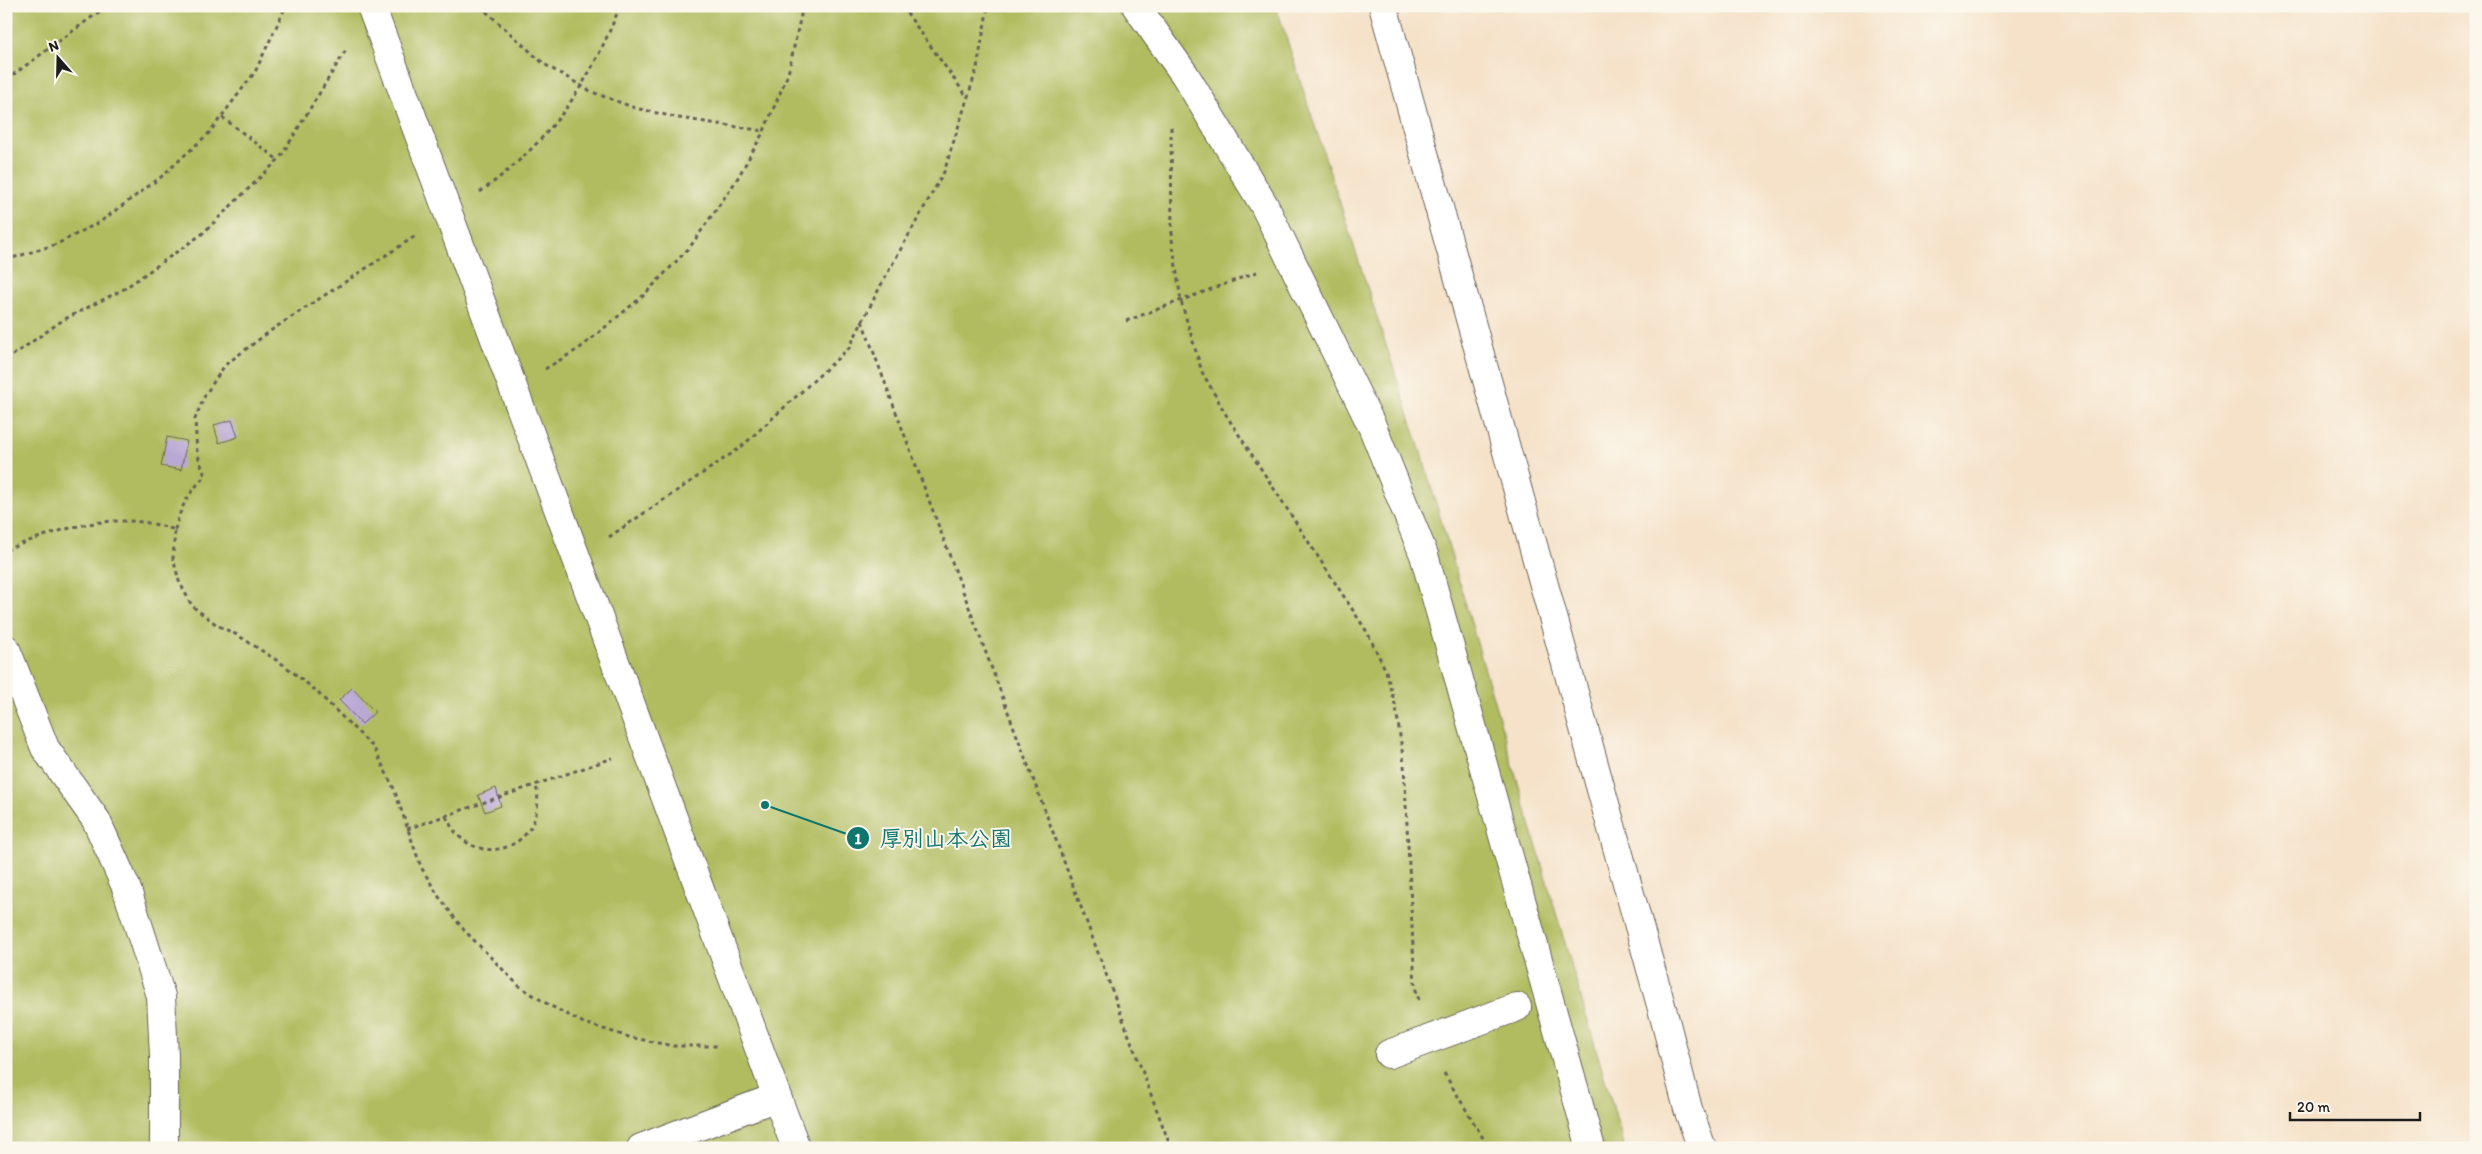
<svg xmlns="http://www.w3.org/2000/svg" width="2482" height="1154" font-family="Itim,'Klee One',sans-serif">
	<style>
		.green { fill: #b0bc5e; stroke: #666c3d }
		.building { fill: #baa8d4 }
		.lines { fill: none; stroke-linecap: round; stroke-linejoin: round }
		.minor-casing { stroke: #686159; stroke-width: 30 }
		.path { stroke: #686159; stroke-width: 3; stroke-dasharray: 4 4; stroke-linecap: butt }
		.minor { stroke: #fff; stroke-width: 28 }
		.leader { fill: none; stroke: #0f766e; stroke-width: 2 }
		.callout-dot { fill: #0f766e; stroke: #fbf7ec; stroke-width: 2 }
		.mark-label { font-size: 15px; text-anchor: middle; font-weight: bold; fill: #fff }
		.callout-label { font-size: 22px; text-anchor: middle; font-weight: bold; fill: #0f766e; stroke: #fbf7ec; stroke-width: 4; stroke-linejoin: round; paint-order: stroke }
	</style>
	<rect width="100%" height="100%" fill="#fbf7ec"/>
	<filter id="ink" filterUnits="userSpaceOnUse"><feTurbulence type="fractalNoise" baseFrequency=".02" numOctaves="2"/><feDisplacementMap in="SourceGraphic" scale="10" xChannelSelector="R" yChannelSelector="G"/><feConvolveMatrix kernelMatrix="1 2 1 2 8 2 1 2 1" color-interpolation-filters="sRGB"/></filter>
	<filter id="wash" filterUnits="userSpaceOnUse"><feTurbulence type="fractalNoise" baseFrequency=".0096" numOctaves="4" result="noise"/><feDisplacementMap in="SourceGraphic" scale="20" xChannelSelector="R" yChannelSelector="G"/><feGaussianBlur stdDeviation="1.12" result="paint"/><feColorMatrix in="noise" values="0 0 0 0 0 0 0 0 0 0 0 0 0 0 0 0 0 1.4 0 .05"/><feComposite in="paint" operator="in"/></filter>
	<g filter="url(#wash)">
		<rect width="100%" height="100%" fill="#f5e2c9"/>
		<!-- green -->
		<path class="green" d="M 6,6 L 1276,6 L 1424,462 L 1625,1148 L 6,1148 Z"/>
		<g id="blocks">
			<!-- building -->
			<path class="building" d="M 232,420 L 238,437 L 219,443 L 214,425 Z
				M 167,437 L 187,441 L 181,470 L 161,466 Z
				M 352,688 L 375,712 L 362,724 L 339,700 Z
				M 496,788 L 501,806 L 485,812 L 478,795 Z"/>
		</g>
	</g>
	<g filter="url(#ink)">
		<use href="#blocks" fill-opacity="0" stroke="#686159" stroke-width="1"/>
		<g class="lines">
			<!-- minor casing -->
			<g class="minor-casing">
				<path id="minor" d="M 371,6 L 796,1148
					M 1136,6 L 1185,75 L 1264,205 L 1372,426 L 1424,555 L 1591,1148
					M 1383,6 L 1664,1016 L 1688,1109 L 1702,1148
					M 6,649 L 45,748 L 96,820 L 126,887 L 161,996 L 164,1056 L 164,1148
					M 1389,1054 L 1517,1007
					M 641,1148 L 777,1097"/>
			</g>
			<!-- path -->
			<path class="path" d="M 480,6 L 544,64 L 592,92 L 635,108 L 679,118 L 764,131
				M 902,6 L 967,97
				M 6,80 L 107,6
				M 222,117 L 278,160
				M 1171,127 L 1172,239 L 1181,301 L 1202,372 L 1228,418 L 1367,632 L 1386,671 L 1396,708 L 1404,764 L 1415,987 L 1420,1004
				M 480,192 C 551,141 588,87 620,6
				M 6,260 L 57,244 L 100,222 L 161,177 L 209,133 L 255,72 L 286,6
				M 862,321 L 1171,1148
				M 1126,321 L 1257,272
				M 6,360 L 63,320 L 124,289 L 202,234 L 280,158 L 347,48
				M 545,369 L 580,348 L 644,295 L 690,247 L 736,181 L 764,131 L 788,74 L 803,6
				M 175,530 C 180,507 189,493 205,476 L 197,453 L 195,419 L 205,395 L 225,365 L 273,329 L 417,235
				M 609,537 L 740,448 L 849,348 L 883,281 L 944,172 L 977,68 L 988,6
				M 6,550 C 61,528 117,509 175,530 L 173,558 L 179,581 L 192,606 L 217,625 L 239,636 L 284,665 L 314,689 L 374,748 L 394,789 L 421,867 L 439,897 L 463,929 L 519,986 L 549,1005 L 584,1023 L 629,1037 L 673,1046 L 718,1046
				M 446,816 C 470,875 550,851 536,785
				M 407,829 L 613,758
				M 1444,1073 L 1489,1148"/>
			<!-- minor -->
			<use href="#minor" class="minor"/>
		</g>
	</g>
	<!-- callouts -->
	<path class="leader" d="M765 805L858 838"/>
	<g class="callout-dot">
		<circle cx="765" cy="805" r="5"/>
		<circle cx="858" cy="838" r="12"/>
	</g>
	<g class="mark-label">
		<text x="858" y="844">1</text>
	</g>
	<g class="callout-label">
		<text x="946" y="846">厚別山本公園</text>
	</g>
	<!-- margin -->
	<rect width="2482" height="1154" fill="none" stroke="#fbf7ec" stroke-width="25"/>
	<!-- north arrow -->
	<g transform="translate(58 58) rotate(340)" stroke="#fbf7ec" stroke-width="4" paint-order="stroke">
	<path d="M0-4L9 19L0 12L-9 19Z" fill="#1c1c1c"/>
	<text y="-8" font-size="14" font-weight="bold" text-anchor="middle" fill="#1c1c1c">N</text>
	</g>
	<!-- scale -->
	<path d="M2290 1112v8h130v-8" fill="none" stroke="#1c1c1c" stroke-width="2.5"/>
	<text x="2297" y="1112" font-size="15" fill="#1c1c1c" stroke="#fbf7ec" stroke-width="4" paint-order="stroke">20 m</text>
</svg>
